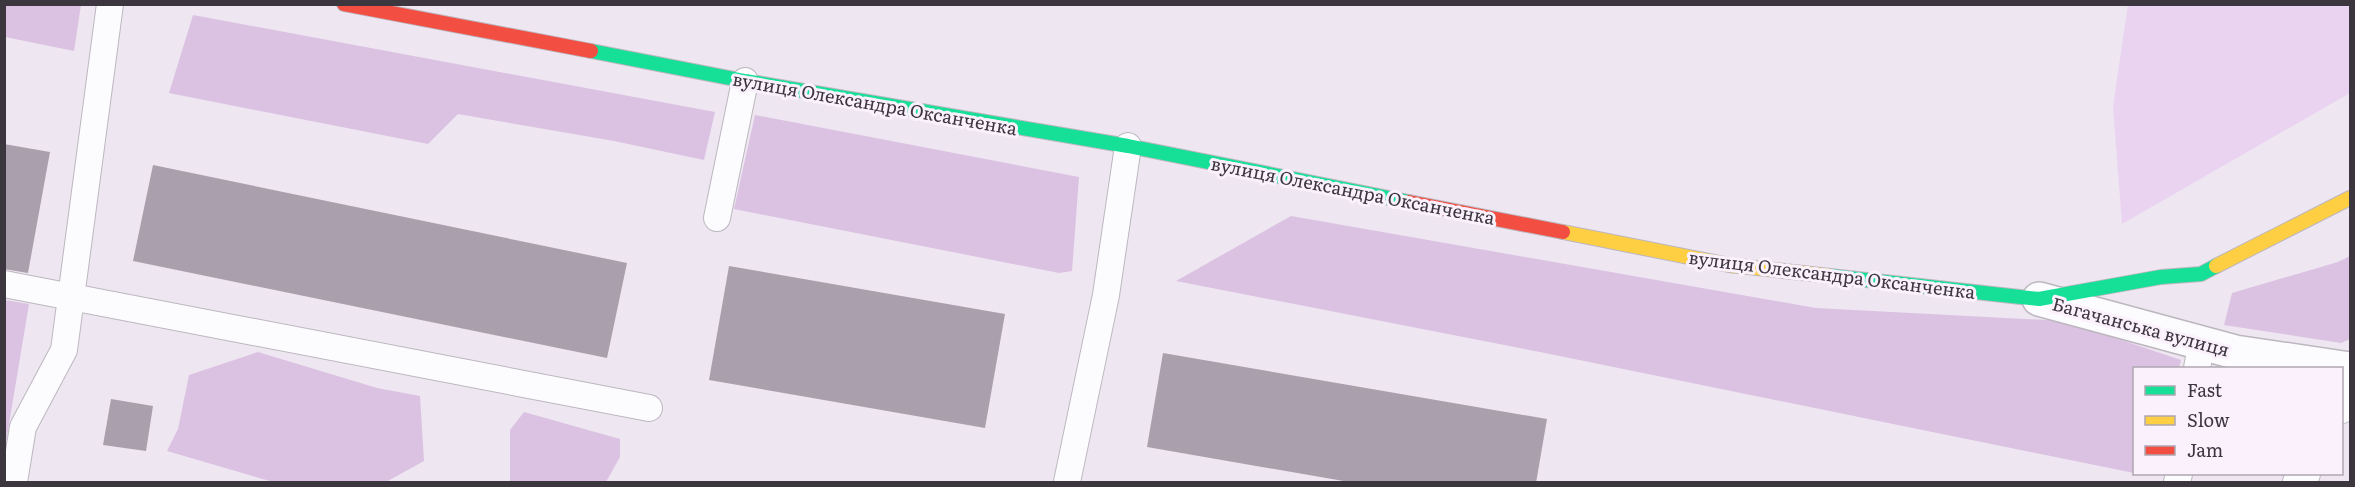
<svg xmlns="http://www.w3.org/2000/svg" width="2355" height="487" font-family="Literata,serif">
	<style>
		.green { fill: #ead3f1 }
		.forest { fill: #dbc2e3 }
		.building { fill: #aaa0ad }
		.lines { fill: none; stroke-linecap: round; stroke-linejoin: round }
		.lane-casing { stroke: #bcb7bf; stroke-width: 28 }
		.street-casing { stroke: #bcb7bf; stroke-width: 36 }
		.fast-casing { stroke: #bcb7bf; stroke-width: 16 }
		.slow-casing { stroke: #bcb7bf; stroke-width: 16 }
		.jam-casing { stroke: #bcb7bf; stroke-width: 16 }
		.lane { stroke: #fcfbfd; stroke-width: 26 }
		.street { stroke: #fcfbfd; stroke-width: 33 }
		.fast { stroke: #16e098; stroke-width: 14 }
		.slow { stroke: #ffcf43; stroke-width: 14 }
		.jam { stroke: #f24e42; stroke-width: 14 }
		.labels { text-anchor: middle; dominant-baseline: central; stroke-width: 6; stroke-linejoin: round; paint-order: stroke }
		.street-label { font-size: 18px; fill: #3c363e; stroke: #faf1fd }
	</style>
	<rect width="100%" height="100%" fill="#eee6f1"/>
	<!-- green -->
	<path class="green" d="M 2128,4 L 2350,5 L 2350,93 L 2122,224 L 2113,107 Z"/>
	<!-- forest -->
	<path class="forest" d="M 4,5 L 81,5 L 74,51 L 5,37 Z
		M 193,15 L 715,112 L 704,160 L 614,141 L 458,114 L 428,144 L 169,93 Z
		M 755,115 L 1079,177 L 1072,271 L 1059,273 L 734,209 Z
		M 1291,216 L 1816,308 L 2065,321 L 2181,360 L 2179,368 L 2134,368 L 2134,473 L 1545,353 L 1176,281 Z
		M 2350,256 L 2350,339 L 2341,343 L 2224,325 L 2232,293 L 2338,262 Z
		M 5,300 L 29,304 L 5,448 L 4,300 Z
		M 258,352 L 377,388 L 420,396 L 424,461 L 386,482 L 273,482 L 167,451 L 178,429 L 189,375 Z
		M 524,412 L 620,439 L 620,457 L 606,482 L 510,482 L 510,430 Z"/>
	<!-- building -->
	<path class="building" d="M 4,144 L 50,152 L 28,273 L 4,269 Z
		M 153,165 L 627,263 L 607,358 L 133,261 Z
		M 729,266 L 1005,314 L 985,428 L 709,380 Z
		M 1163,353 L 1547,419 L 1536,483 L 1355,483 L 1147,447 Z
		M 111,399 L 153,406 L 146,451 L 103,445 Z"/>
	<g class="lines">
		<!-- lane casing -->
		<g class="lane-casing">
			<path id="lane" d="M 717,218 L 745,81
				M 4,284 L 649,408
				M 2197,368 L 2202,342
				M 2342,410 L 2350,379
				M 14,482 L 23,427 L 64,350 L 110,4
				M 1067,482 L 1106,295 L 1128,146
				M 2177,482 L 2179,474
				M 2296,482 L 2307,474"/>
		</g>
		<!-- street casing -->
		<g class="street-casing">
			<path id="street" d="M 2039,299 L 2235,352 L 2350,369"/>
		</g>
		<!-- fast casing -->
		<g class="fast-casing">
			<path id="fast" d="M 591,51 L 745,81 L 1128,146 L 1409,202
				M 1830,276 L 2039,299 L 2161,277 L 2201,274 L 2216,266"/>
		</g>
		<!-- slow casing -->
		<g class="slow-casing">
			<path id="slow" d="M 1563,232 L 1729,265 L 1830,276
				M 2216,266 L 2350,198"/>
		</g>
		<!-- jam casing -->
		<g class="jam-casing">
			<path id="jam" d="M 344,4 L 591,51
				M 1409,202 L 1563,232"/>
		</g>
		<!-- lane -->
		<use href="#lane" class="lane"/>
		<!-- street -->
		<use href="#street" class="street"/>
		<!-- fast -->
		<use href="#fast" class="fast"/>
		<!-- slow -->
		<use href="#slow" class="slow"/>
		<!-- jam -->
		<use href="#jam" class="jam"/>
	</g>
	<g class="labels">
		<!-- street labels -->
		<g class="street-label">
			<text transform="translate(875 103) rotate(10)">вулиця Олександра Оксанченка</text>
			<text transform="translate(1353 190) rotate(11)">вулиця Олександра Оксанченка</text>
			<text transform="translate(1832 274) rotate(7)">вулиця Олександра Оксанченка</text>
			<text transform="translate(2141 326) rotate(15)">Багачанська вулиця</text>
		</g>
	</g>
	<!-- border -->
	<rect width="2355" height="487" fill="none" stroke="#3c363e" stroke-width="12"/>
	<!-- legend -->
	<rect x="2133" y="367" width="210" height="108" fill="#faf1fd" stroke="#aea6b1" stroke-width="1.5"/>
	<rect x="2145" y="386" width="30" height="9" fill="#16e098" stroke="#aea6b1" stroke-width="1.5"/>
	<text x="2187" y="397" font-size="18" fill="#3c363e">Fast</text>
	<rect x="2145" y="416" width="30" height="9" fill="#ffcf43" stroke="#aea6b1" stroke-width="1.5"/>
	<text x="2187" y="427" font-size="18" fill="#3c363e">Slow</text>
	<rect x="2145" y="446" width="30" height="9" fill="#f24e42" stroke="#aea6b1" stroke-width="1.5"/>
	<text x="2187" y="457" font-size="18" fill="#3c363e">Jam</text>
</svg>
